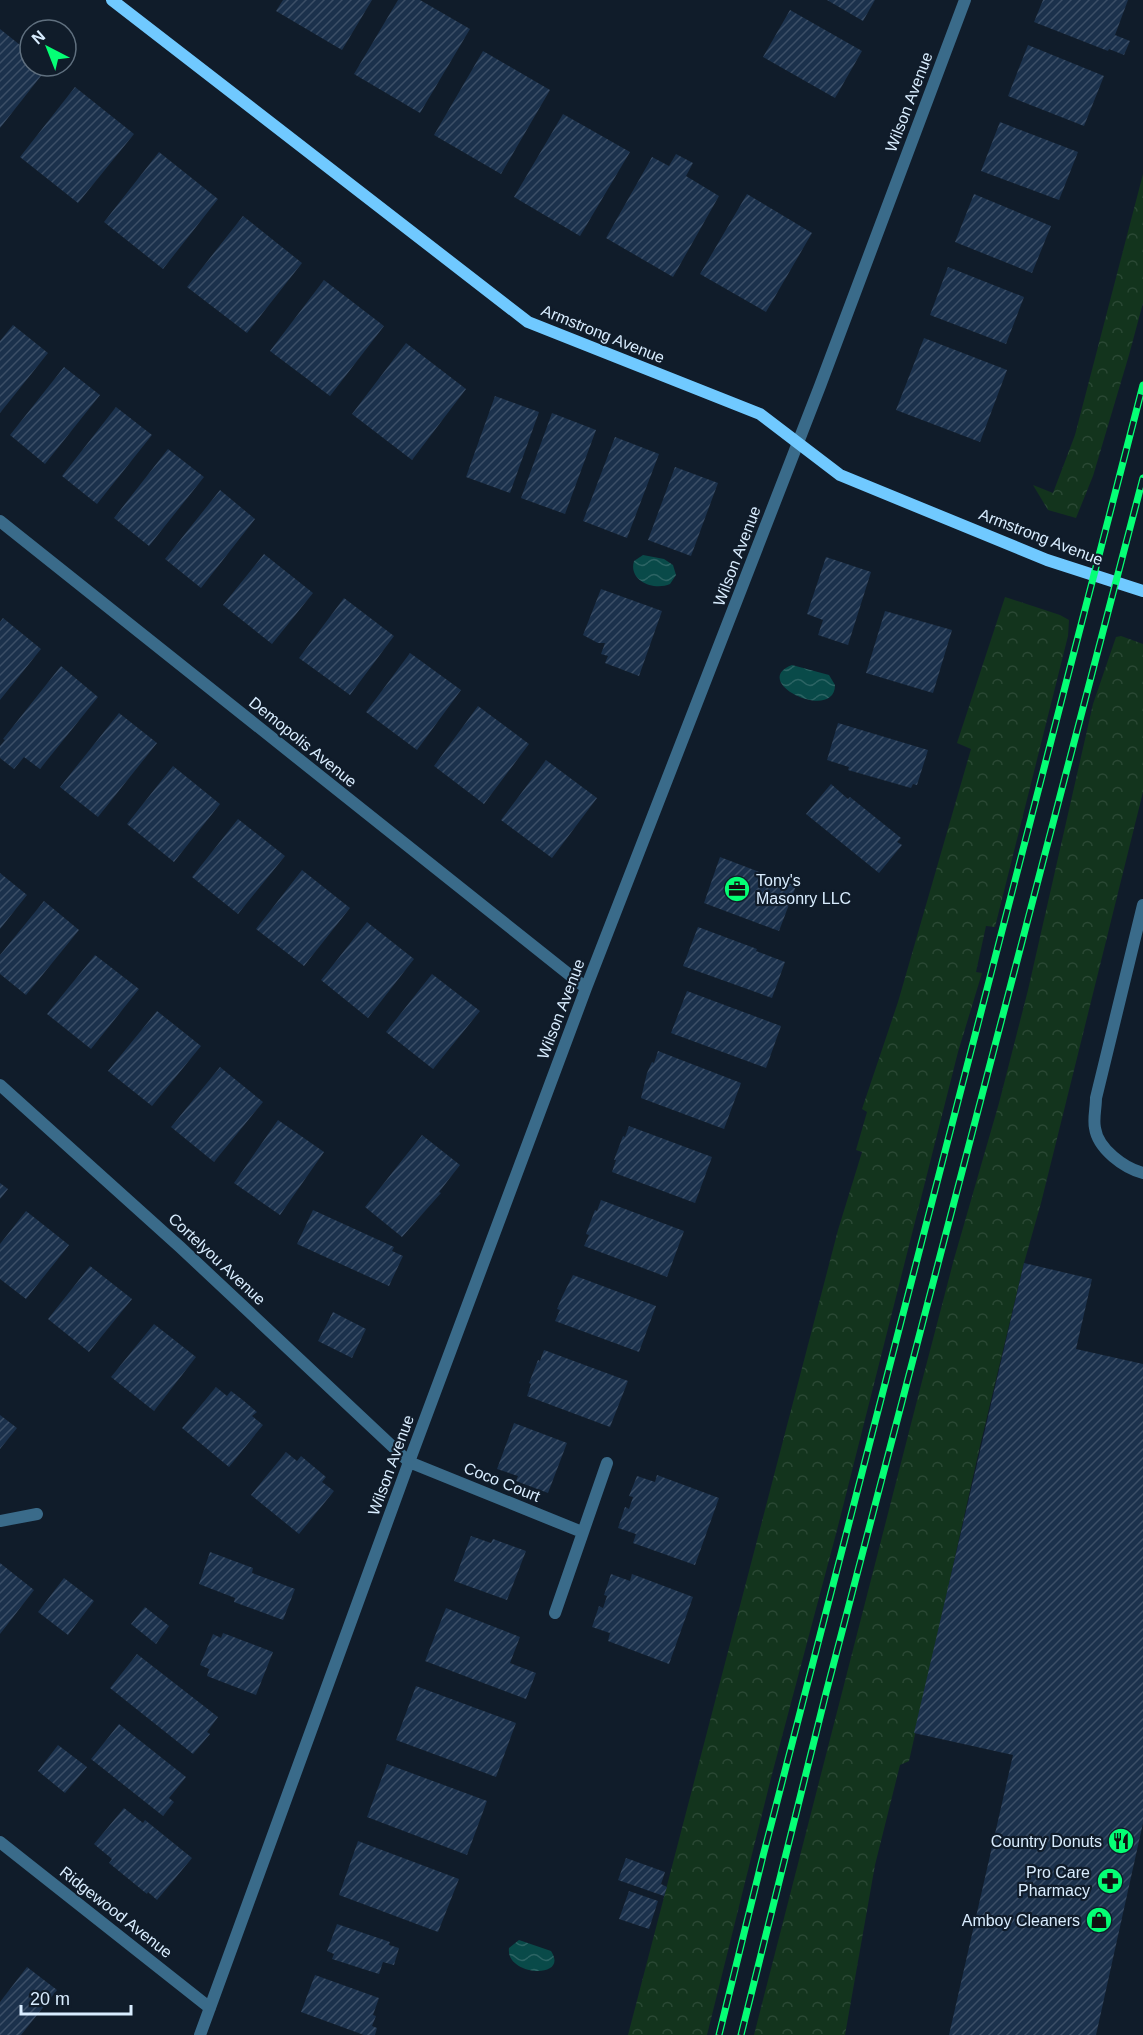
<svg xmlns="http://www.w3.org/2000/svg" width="1143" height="2035" font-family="Helvetica,sans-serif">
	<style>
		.forest { fill: url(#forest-crowns) }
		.water { fill: url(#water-waves) }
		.building { fill: url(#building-hatch) }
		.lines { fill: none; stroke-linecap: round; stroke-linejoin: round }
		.lane { stroke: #3a6b8a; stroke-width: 12 }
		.street { stroke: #3a6b8a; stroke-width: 12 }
		.secondary { stroke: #70c9ff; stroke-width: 12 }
		.rail-casing { stroke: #05ff75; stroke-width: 7 }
		.rail { stroke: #101c2a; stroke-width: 4.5; stroke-dasharray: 14; stroke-linecap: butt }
		.labels { text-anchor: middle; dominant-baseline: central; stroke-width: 4.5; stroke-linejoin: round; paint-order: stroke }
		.street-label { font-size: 16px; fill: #d9edff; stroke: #101c2a }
		.poi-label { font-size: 16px; fill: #d9edff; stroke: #101c2a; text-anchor: end }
	</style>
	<defs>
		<pattern id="forest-crowns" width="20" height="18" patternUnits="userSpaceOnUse" patternTransform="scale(1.5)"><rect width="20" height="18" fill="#13341d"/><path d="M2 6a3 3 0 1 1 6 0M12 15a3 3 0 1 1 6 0" fill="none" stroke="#2a4834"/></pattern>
		<pattern id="water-waves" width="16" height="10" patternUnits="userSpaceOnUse" patternTransform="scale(1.5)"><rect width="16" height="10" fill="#094a49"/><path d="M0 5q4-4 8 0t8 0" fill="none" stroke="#2c6464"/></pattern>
		<pattern id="building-hatch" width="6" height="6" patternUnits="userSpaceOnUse" patternTransform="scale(1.5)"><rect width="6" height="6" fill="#1b314c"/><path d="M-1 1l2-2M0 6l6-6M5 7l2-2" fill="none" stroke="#3c4f67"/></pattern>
	</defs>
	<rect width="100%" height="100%" fill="#101c2a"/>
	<!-- forest -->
	<path class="forest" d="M 1143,174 L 1143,303 L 1129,355 L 1093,476 L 1076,518 L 1048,510 L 1033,485 L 1053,493 L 1075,435 Z
		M 1005,597 L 1060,615 L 1069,620 L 1068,636 L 995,927 L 986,926 L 976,972 L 982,973 L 958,1052 L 837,1530 L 771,1778 L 707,2035 L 628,2035 L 838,1230 L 862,1152 L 856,1150 L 867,1112 L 862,1109 L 898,1002 L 971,749 L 957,743 Z
		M 1121,636 L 1143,644 L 1143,792 L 1041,1203 L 1024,1263 L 980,1446 L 909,1761 L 900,1765 L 875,1865 L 845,2035 L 754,2035 L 921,1385 L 954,1259 L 999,1103 L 1028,990 L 1093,704 L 1116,637 Z"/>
	<!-- water -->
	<path class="water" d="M 643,555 L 664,559 L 673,565 L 676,575 L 670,584 C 654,591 628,581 634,561 Z
		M 792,665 L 829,675 L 835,685 C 835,723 748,682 792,665 Z
		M 519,1940 L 551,1951 C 570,1980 505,1976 509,1948 Z"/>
	<!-- building -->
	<path class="building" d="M 283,0 L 372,0 L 342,50 L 276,11 Z
		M 398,0 L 420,0 L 470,29 L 420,113 L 354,74 Z
		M 827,0 L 875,0 L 863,21 Z
		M 1043,0 L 1128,0 L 1115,35 L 1130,41 L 1124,55 L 1109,49 L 1108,51 L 1034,22 Z
		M 790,10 L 862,51 L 835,98 L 763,57 Z
		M 0,29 L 30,53 L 30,66 L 48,67 L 0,128 Z
		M 1028,45 L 1104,76 L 1084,126 L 1008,96 Z
		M 483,51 L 550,90 L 501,174 L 434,135 Z
		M 75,87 L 134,134 L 78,203 L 20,157 Z
		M 563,114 L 630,152 L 580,236 L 514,197 Z
		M 1000,122 L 1078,152 L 1059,200 L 981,171 Z
		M 159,152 L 218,199 L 163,269 L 104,222 Z
		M 676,154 L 693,163 L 686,176 L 719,196 L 673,277 L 606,238 L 652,157 L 669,166 Z
		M 747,194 L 812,233 L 766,312 L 700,274 Z
		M 974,194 L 1051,226 L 1032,273 L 955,242 Z
		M 243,216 L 302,263 L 247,333 L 187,287 Z
		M 948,267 L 1024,297 L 1006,344 L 930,315 Z
		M 324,280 L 384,326 L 330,396 L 270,351 Z
		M 13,325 L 48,353 L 0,413 L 0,341 Z
		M 924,338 L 1007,370 L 980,442 L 896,410 Z
		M 406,343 L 466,389 L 412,460 L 352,414 Z
		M 64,367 L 100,395 L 45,464 L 10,435 Z
		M 495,396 L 539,412 L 510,493 L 466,477 Z
		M 116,407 L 152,435 L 97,504 L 62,476 Z
		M 552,413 L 596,430 L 565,514 L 521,498 Z
		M 615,437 L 659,454 L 627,538 L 583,521 Z
		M 168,449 L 204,477 L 149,546 L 114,518 Z
		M 675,467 L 718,483 L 691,556 L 648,540 Z
		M 220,490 L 255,519 L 201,588 L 165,559 Z
		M 264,554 L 313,593 L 272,644 L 223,605 Z
		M 826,557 L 871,572 L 848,645 L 818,635 L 823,620 L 807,614 Z
		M 601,589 L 662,611 L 639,676 L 605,663 L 608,656 L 601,654 L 605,643 L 598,643 L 583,635 Z
		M 344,598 L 394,636 L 350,695 L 299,658 Z
		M 885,611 L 952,630 L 933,693 L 866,673 Z
		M 3,618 L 41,649 L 0,700 L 0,622 Z
		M 410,653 L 461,690 L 417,750 L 366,712 Z
		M 61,666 L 98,697 L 40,769 L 24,757 L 14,769 L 0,758 L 0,746 L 5,740 L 3,739 Z
		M 478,706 L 529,744 L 484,804 L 434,766 Z
		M 119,713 L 157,743 L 98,817 L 60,787 Z
		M 838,723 L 928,750 L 917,785 L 913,784 L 911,788 L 848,770 L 849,767 L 827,760 Z
		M 546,760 L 597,798 L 552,858 L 501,820 Z
		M 173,766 L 220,804 L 174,862 L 127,824 Z
		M 831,784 L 848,799 L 850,797 L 901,838 L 897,842 L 902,845 L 879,873 L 806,814 Z
		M 238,819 L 285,856 L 238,914 L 192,877 Z
		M 720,857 L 796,886 L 779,931 L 704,903 Z
		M 302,870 L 350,908 L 304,966 L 256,929 Z
		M 0,873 L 27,895 L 0,929 Z
		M 44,901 L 79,930 L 26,995 L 0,974 L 0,955 Z
		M 367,922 L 414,959 L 368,1018 L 321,980 Z
		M 698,927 L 757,949 L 756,951 L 785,962 L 772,998 L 683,966 Z
		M 95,955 L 139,989 L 91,1049 L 47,1014 Z
		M 432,974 L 480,1011 L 433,1069 L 386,1032 Z
		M 687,991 L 781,1026 L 766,1068 L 671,1033 Z
		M 157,1011 L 201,1046 L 152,1106 L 108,1071 Z
		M 658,1051 L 741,1083 L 724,1129 L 641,1098 L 647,1073 L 652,1062 L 654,1063 Z
		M 220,1067 L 263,1102 L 214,1162 L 171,1127 Z
		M 278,1120 L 324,1152 L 280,1215 L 234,1183 Z
		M 629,1126 L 712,1157 L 695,1203 L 612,1172 L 616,1160 L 614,1160 L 623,1136 L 625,1137 Z
		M 422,1135 L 460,1165 L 439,1192 L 441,1193 L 402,1237 L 365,1207 Z
		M 0,1183 L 8,1189 L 0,1199 Z
		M 601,1200 L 684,1231 L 667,1277 L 584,1246 L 589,1235 L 586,1234 L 595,1210 L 597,1211 Z
		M 313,1210 L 394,1247 L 392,1251 L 403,1256 L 389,1286 L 297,1244 Z
		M 26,1211 L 69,1245 L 26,1299 L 0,1279 L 0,1244 Z
		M 1024,1263 L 1092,1279 L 1076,1349 L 1143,1364 L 1143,1823 L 1096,2035 L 949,2035 L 1013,1755 L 914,1733 Z
		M 90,1266 L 132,1299 L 89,1352 L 48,1319 Z
		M 573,1275 L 656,1306 L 639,1352 L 555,1321 L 560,1310 L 557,1309 L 562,1297 Z
		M 333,1312 L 366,1329 L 352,1358 L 318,1341 Z
		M 154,1324 L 196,1357 L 154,1411 L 111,1377 Z
		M 544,1350 L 628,1381 L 610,1427 L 527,1396 L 531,1384 L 529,1383 L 538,1360 L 540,1361 Z
		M 216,1387 L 227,1396 L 231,1391 L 244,1401 L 257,1412 L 252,1416 L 263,1425 L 229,1467 L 182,1428 Z
		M 0,1415 L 17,1428 L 0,1449 Z
		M 514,1423 L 567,1443 L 548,1493 L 516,1481 L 518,1476 L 497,1469 Z
		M 286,1452 L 297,1461 L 301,1456 L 326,1477 L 322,1482 L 334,1491 L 299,1534 L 251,1495 Z
		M 657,1475 L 719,1498 L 695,1565 L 633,1543 L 636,1534 L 618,1528 L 625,1507 L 629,1509 L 633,1497 L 629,1496 L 637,1476 L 655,1482 Z
		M 471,1536 L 491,1543 L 493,1539 L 526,1551 L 507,1600 L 454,1581 Z
		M 210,1552 L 253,1568 L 252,1573 L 295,1589 L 283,1620 L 234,1602 L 235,1598 L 199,1584 Z
		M 0,1563 L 34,1590 L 0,1634 Z
		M 611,1574 L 630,1581 L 632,1574 L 693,1597 L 669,1664 L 608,1641 L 610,1633 L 592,1627 L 599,1606 L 603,1608 L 607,1596 L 604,1595 Z
		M 64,1578 L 94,1601 L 68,1635 L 38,1612 Z
		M 145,1607 L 169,1626 L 156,1644 L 131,1624 Z
		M 446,1608 L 520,1637 L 510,1663 L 536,1673 L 526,1699 L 425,1661 Z
		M 223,1633 L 273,1652 L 256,1695 L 207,1676 L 209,1669 L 200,1665 L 213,1634 L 221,1638 Z
		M 137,1654 L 218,1717 L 207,1732 L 210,1734 L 193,1754 L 110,1688 Z
		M 416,1686 L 516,1723 L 496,1777 L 396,1740 Z
		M 119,1724 L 186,1777 L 169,1798 L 174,1802 L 163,1816 L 91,1759 Z
		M 58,1745 L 87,1767 L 65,1793 L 38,1771 Z
		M 387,1764 L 487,1801 L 467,1855 L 367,1817 Z
		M 124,1808 L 143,1823 L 145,1820 L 192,1858 L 157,1900 L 148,1892 L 147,1894 L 109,1863 L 112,1859 L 94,1844 Z
		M 358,1841 L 459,1879 L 438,1932 L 339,1895 Z
		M 626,1858 L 665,1872 L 661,1884 L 667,1887 L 664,1896 L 618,1880 Z
		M 629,1891 L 658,1901 L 649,1929 L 619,1919 Z
		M 337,1924 L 390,1942 L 389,1945 L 399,1948 L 394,1965 L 383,1962 L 379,1974 L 332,1959 L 334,1954 L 327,1951 Z
		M 27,1967 L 57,1990 L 21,2035 L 0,2035 L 0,2002 Z
		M 315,1975 L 379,1998 L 373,2015 L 376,2016 L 372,2026 L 377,2028 L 375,2035 L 364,2035 L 301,2012 Z"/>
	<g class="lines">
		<!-- lane -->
		<path class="lane" d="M 1143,905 L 1096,1098 C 1096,1108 1093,1119 1095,1128 C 1098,1149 1124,1168 1143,1173"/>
		<!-- street -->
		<path class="street" d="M 0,521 L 586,988
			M 0,1085 L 180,1247 L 409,1462 L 582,1532
			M 0,1521 L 37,1514
			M 555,1613 L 607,1463
			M 0,1842 L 210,2008
			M 200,2035 L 409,1462 L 586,988 L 820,386 L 965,0"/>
		<!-- secondary -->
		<path class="secondary" d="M 112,0 L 528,322 L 760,414 L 840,475 L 1047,560 L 1143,591"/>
		<!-- rail casing -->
		<g class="rail-casing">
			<path id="rail" d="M 719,2035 L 763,1856 L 1143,385
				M 741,2035 L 826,1693 L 1143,478"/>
		</g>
		<!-- rail -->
		<use href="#rail" class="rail"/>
	</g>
	<!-- icons -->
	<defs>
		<g id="office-disc" transform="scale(1.35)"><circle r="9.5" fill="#05ff75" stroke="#101c2a"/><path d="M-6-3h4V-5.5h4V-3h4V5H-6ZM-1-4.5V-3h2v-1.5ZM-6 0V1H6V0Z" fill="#111"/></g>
		<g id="restaurant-disc" transform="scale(1.35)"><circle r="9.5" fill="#05ff75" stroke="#101c2a"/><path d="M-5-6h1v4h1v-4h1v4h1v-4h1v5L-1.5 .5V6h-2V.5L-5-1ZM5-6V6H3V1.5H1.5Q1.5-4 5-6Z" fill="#111"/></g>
		<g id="pharmacy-disc" transform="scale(1.35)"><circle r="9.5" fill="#05ff75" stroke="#101c2a"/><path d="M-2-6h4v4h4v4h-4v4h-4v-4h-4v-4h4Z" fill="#111"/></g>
		<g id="shop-disc" transform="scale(1.35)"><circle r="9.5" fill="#05ff75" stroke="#101c2a"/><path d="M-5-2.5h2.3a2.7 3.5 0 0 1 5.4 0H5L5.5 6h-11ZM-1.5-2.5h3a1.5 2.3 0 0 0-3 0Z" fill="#111"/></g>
	</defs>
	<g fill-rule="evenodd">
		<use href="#office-disc" x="737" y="889"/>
		<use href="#restaurant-disc" x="1121" y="1841"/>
		<use href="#pharmacy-disc" x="1110" y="1881"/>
		<use href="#shop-disc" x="1099" y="1920"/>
	</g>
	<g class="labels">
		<!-- street labels -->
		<g class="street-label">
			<text transform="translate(909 102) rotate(-69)">Wilson Avenue</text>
			<text transform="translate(603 334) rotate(22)">Armstrong Avenue</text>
			<text transform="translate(1041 537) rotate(21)">Armstrong Avenue</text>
			<text transform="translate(737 556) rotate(-69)">Wilson Avenue</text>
			<text transform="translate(303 742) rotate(39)">Demopolis Avenue</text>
			<text transform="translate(561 1009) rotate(-69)">Wilson Avenue</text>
			<text transform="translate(217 1259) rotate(43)">Cortelyou Avenue</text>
			<text transform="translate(391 1465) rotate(-70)">Wilson Avenue</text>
			<text transform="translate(502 1482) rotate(22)">Coco Court</text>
			<text transform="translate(116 1912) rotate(38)">Ridgewood Avenue</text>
		</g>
		<!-- poi labels -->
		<g class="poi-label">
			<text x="756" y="880" text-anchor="start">Tony's<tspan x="756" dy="18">Masonry LLC</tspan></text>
			<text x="1102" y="1841">Country Donuts</text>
			<text x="1090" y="1872">Pro Care<tspan x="1090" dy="18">Pharmacy</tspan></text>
			<text x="1080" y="1920">Amboy Cleaners</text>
		</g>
	</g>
	<!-- north arrow -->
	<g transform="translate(48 48) rotate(318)"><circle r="28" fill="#101c2a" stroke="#60707f" stroke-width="1.5"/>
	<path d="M0-4.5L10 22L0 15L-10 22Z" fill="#05ff75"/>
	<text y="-9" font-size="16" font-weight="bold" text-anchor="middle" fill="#d9edff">N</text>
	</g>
	<!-- scale -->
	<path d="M21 2005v9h110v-9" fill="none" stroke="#d9edff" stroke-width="3"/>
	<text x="30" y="2005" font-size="18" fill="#d9edff" stroke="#101c2a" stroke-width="4.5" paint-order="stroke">20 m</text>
</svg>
